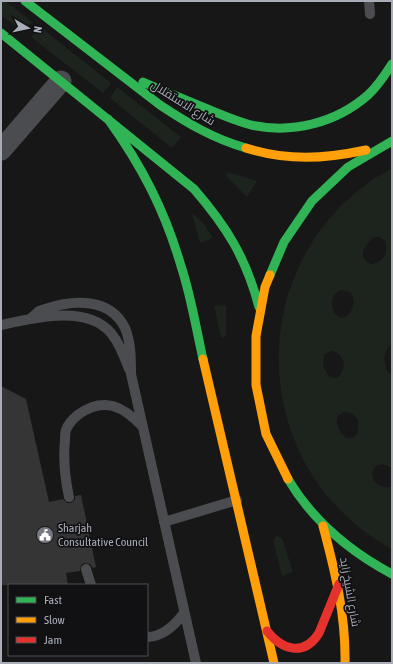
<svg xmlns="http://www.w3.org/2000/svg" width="393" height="664" font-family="'Asap Condensed',Cairo,sans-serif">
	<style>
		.green { fill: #1d241e; fill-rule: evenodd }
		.building { fill: #353536 }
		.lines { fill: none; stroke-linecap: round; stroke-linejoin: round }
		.lane { stroke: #4b4c50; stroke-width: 10 }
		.street { stroke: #4b4c50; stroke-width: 21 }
		.fast { stroke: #30b455; stroke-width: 9 }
		.slow { stroke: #ff9f0a; stroke-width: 9 }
		.jam { stroke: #e5322d; stroke-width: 9 }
		.labels { text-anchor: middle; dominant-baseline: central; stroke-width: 3.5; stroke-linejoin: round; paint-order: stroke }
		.street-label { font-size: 12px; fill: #a8adb8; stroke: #111113 }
		.poi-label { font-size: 12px; fill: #a8adb8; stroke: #111113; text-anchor: start }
	</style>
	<rect width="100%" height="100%" fill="#171717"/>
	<!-- green -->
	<path class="green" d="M 1,1 L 5,1 L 32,22 L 24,33 L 1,15 Z
		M 40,27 L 111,83 L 103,93 L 31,37 Z
		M 117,87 L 181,137 L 172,148 L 110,98 Z
		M 392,168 L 392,343 C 382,352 382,367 392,376 L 392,468 C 368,453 364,491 392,487 L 392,549 C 241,467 241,250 392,168 ZM 375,237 L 379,237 L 385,241 C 389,252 384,262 372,264 C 356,260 364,243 375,237 ZM 342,290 L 350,292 C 357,301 353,316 341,318 L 335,314 C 330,304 331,293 342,290 ZM 331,351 C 345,352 348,370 337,378 L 330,377 L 323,367 L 324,355 ZM 344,412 L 352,413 L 358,420 L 358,433 L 353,438 L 346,438 C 338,431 331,417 344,412 Z
		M 228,172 L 257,181 L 247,197 L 226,176 Z
		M 192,213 L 204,224 L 213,238 L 200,243 Z
		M 226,305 L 226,336 L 223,338 L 221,337 L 214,306 Z
		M 277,536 L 282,538 L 293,572 L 282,576 L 273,540 Z"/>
	<!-- building -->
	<path class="building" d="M 1,386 L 26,399 L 49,502 L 63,499 L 67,503 L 71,503 L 75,499 L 75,496 L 81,495 L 96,567 L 93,568 L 90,564 L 84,563 L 81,565 L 80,571 L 66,573 L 68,585 L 1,585 Z"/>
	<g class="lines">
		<!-- lane -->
		<path class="lane" d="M 369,1 L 370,14
			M 30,319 L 39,311 L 45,309 C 73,300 110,297 125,328 C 131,342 131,359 131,374 L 196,663
			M 1,325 C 33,318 87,304 111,333 C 120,344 124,356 129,369
			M 69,497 C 65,478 63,459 65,440 C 65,437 65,433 66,430 C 68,424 74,418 79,414 C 105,396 124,407 143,427
			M 164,522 L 237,500
			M 86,569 L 91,585
			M 147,637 C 163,637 175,625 184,613"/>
		<!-- street -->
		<path class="street" d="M 1,150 L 61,81"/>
		<!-- fast -->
		<path class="fast" d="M 25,1 L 160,105 C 187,123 214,139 246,148
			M 1,33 L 194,189 C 227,227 246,258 259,307
			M 143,82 C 163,91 184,99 205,108 C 220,114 235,121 251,125 C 292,134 336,123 368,95 C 378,86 385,75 392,64
			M 108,119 C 142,166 165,211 181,266 C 191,296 196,328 203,359
			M 270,275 L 284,242 L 312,201 L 348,167 L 392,141
			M 288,479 C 313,521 349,551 392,574"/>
		<!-- slow -->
		<path class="slow" d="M 246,148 C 287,161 324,159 366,150
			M 270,275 L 265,287 L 256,336 L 256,385 L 266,434 L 288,479
			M 203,359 L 274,663
			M 323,526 C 335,571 346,616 345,663"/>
		<!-- jam -->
		<path class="jam" d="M 267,631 C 282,650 304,657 319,633 L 339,584"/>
	</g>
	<!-- icons -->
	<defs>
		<g id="civic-disc" transform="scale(0.9)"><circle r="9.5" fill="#757880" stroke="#111113"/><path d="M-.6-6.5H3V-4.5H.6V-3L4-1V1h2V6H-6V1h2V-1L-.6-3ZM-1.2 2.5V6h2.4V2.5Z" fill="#fff"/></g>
	</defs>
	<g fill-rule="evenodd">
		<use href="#civic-disc" x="45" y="535"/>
	</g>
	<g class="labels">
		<!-- street labels -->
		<g class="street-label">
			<text transform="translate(183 103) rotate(32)">شارع الاستقلال</text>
			<text transform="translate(350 592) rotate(80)">شارع الشيخ زايد</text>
		</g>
		<!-- poi labels -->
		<g class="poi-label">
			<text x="58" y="528">Sharjah<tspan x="58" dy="14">Consultative Council</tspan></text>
		</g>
	</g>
	<!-- border -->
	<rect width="393" height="664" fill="none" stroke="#a8adb8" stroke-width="4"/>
	<!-- legend -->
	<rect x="8" y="584" width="140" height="72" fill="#111113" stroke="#4d4f55"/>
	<rect x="16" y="597" width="20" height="6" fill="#30b455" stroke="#4d4f55"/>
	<text x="44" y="604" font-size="12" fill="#a8adb8">Fast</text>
	<rect x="16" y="617" width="20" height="6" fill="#ff9f0a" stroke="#4d4f55"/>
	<text x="44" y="624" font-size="12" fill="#a8adb8">Slow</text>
	<rect x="16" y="637" width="20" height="6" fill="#e5322d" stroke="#4d4f55"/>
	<text x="44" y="644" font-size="12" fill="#a8adb8">Jam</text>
	<!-- north arrow -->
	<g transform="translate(28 28) rotate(99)" stroke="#111113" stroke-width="3" paint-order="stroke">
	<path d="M0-3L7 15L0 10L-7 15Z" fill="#a8adb8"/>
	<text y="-6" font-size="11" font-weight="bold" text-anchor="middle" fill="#a8adb8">N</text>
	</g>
</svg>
